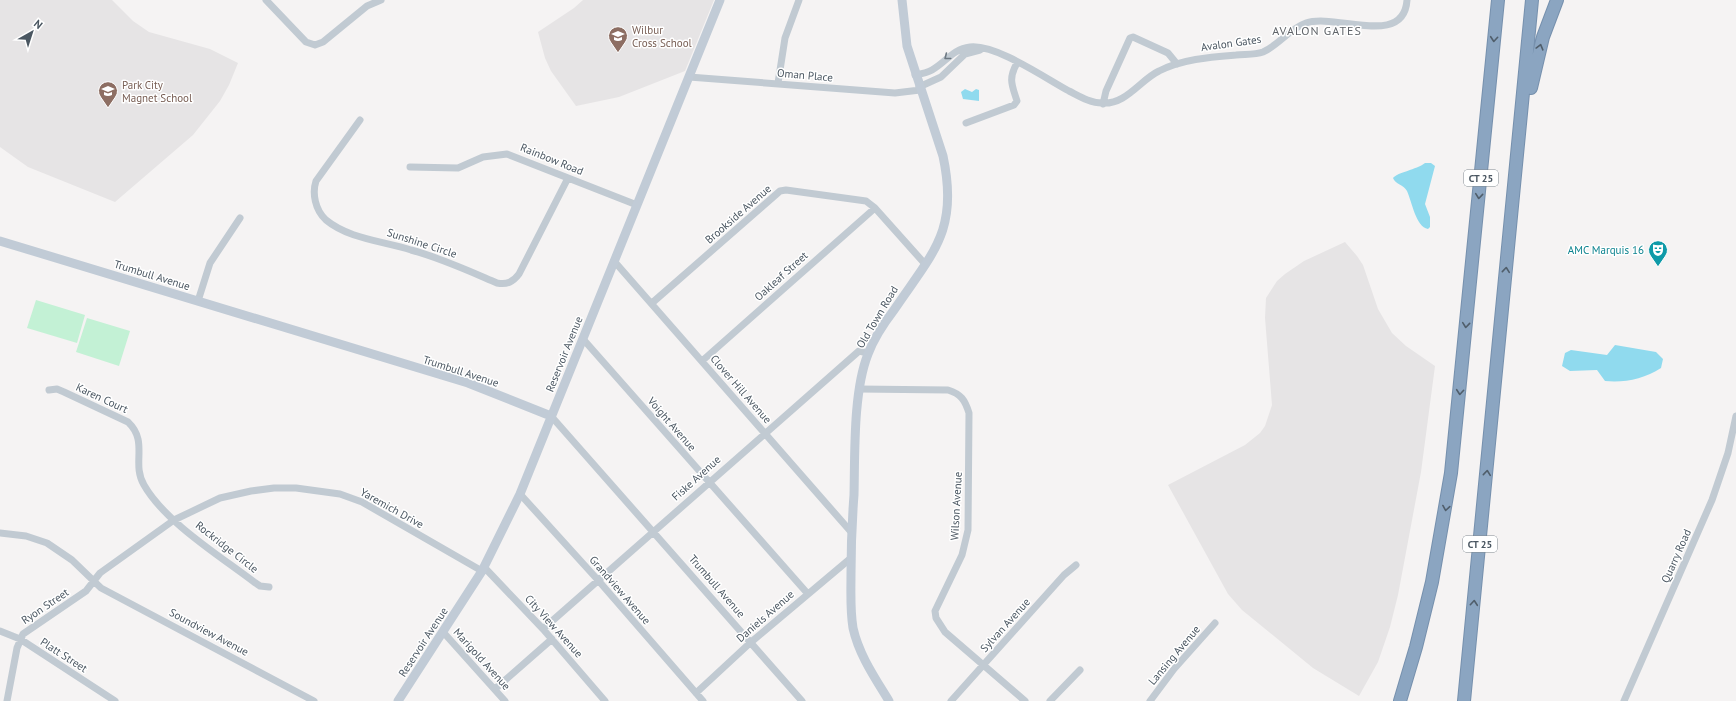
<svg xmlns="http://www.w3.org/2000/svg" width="1736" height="701" font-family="'PT Sans',sans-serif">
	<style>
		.education { fill: #e6e4e5 }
		.green { fill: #c3f1d5 }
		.water { fill: #90daee }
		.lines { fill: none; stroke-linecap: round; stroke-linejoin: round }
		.highway-casing { stroke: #7690ad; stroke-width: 14 }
		.street { stroke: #c1cad2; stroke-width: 7 }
		.secondary { stroke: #c1cbd6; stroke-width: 9 }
		.highway { stroke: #8ba5c1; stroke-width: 12 }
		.oneway { stroke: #505e6b }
		.oneway2 { stroke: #6e7983 }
		.labels { text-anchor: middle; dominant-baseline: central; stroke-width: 3; stroke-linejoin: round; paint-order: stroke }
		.shield { fill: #fff; stroke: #808990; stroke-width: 1 }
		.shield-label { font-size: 10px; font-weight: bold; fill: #4a5661 }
		.education-label { font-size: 11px; fill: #785e54; stroke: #fff; text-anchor: start }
		.street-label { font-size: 11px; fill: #4a5661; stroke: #fff }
		.culture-label { font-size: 11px; fill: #0d838f; stroke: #fff; text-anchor: end }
		.neighbourhood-label { font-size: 12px; letter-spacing: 1px; fill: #5f6368; stroke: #fff }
	</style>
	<rect width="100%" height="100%" fill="#f5f3f3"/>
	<!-- education -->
	<path class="education" d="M 0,0 L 112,0 L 133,21 L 149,32 L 210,49 L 238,63 L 229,85 L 220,101 L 193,135 L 115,202 L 28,167 L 0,147 Z
		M 583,0 L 714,0 L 685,71 L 619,97 L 576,106 L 551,71 L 545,58 L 538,32 L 574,8 Z
		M 1345,242 L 1357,256 L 1363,265 L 1378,309 L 1392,333 L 1406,346 L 1435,366 L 1421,472 L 1398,595 L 1390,627 L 1378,662 L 1359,696 L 1313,668 L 1242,610 L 1228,594 L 1168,485 L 1245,445 L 1260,433 L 1265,426 L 1272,405 L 1265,318 L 1266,298 L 1277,281 L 1285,274 L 1304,261 Z"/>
	<!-- green -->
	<path class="green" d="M 36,300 L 85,315 L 77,343 L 27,328 Z
		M 87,318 L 130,331 L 119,366 L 76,352 Z"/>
	<!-- water -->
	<path class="water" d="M 965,89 L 972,92 L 976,89 L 979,90 L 979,101 L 963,99 L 961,92 Z
		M 1425,163 L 1431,163 L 1435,166 L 1425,204 L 1430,217 L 1430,227 L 1428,229 C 1416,227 1412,202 1407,191 C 1404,185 1395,184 1393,178 C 1398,172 1416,170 1425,163 Z
		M 1615,345 L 1656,352 L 1663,359 L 1661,368 C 1644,379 1624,383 1605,381 L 1597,370 L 1570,371 L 1562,366 L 1565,353 L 1571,350 L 1607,355 Z"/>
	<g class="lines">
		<!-- highway casing -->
		<g class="highway-casing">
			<path id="highway" d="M 1531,88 L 1543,37 L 1557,0
				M 1400,701 L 1416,647 L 1432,582 L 1451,473 L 1498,0
				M 1464,701 L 1532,0"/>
		</g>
		<!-- street -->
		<path class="street" d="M 266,0 L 306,42 L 315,45 L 323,42 L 367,6 L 381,0
			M 915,75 C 921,74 927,73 932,70 C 946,62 953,49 970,47 C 996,44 1045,78 1069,91 C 1079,96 1090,103 1102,103 C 1126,105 1140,80 1159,71 C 1182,59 1211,57 1236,55 C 1244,54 1255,55 1263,52 C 1279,45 1289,29 1306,23 C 1336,13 1404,48 1407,0
			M 689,77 L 895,93 L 920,90
			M 778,83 L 785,38 L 799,0
			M 919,87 L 941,77 L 965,54 L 980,50
			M 1103,104 L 1106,91 L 1130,38 L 1133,37 L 1168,53 L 1177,64
			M 360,120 L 316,181 C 312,193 315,210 326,220 C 349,239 383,241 411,250 C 441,258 469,271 497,283 C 507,285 513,282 519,274 L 568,178
			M 966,123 L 1014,105 L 1017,101 C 1012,85 1008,79 1017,63
			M 410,167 L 458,168 L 483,157 L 507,154 L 637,205
			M 614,261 L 852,533
			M 198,301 L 210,263 L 240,218
			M 652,303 L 780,191 L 786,190 L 866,201 L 875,208 L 925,264
			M 583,339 L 808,594
			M 702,361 L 875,208
			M 859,389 L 948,390 C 961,394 965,400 969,413 L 968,530 L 962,555 L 935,611 L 936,618 L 945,632 L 1025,701
			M 49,390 L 57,389 L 64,392 L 128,422 C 149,442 131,463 144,485 C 165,522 220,556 254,582 L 260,586 L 269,587
			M 551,416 L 802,701
			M 520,494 L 597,579 L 703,701
			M 0,533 L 26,536 L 47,543 L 72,560 L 101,588 L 314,701
			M 484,567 L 543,629 L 605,701
			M 543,629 L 859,351 L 868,353
			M 0,631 L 20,639 L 115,701
			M 444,633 L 505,701
			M 495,689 L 552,639
			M 696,693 L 750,643 L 851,558
			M 7,701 L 17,648 L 23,634 L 86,591 L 100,573 L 174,520 L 220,498 L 251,491 L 274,488 L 296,488 L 340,494 L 362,502 L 482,571
			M 951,701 L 1064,575 L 1076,565
			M 1050,701 L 1080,670
			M 1150,701 L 1174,669 L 1215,623
			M 1624,701 L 1712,500 L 1728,453 L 1736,416"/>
		<!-- secondary -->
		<path class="secondary" d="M 0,241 L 468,383 L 551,416
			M 398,701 L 482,571 L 520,494 L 720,0
			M 889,701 C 875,678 859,655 853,628 C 850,610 851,592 851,574 C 851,547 852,521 854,495 C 855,454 853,392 868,354 C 874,338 884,323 894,310 C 933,252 959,231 943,156 L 907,46 L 902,0"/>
		<!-- highway -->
		<use href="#highway" class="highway"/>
	</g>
	<!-- one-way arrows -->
	<defs><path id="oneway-chevron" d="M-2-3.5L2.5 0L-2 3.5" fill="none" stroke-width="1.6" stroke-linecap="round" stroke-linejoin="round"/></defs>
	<g class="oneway">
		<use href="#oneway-chevron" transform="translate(1494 39) rotate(95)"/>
		<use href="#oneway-chevron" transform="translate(1540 47) rotate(-75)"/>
		<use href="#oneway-chevron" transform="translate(1479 196) rotate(96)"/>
		<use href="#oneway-chevron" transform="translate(1506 270) rotate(-84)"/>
		<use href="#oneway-chevron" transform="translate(1466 325) rotate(96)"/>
		<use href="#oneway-chevron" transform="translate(1460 392) rotate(95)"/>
		<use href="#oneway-chevron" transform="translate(1487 473) rotate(-84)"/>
		<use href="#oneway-chevron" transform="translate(1446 508) rotate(99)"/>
		<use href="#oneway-chevron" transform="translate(1474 603) rotate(-85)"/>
	</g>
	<use class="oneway2" href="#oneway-chevron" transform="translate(947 57) rotate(142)"/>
	<!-- icons -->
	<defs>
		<g id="school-pin" transform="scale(1)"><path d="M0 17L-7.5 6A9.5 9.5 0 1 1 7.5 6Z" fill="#8d6e63" stroke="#fff"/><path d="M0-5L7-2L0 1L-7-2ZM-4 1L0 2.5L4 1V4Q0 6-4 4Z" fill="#fff"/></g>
		<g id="theatre-pin" transform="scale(1)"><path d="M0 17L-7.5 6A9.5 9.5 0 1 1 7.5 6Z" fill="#0f9aa8" stroke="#fff"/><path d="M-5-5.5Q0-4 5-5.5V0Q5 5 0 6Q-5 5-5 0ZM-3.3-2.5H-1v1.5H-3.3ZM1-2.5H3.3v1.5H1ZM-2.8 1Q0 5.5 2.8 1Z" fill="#fff"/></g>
	</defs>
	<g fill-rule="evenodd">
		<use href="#school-pin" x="618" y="36"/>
		<use href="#school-pin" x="108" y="91"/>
		<use href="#theatre-pin" x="1658" y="250"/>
	</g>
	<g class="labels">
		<!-- shield labels -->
		<g class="shield">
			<rect x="1464" y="170" width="34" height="16" rx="3"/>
			<rect x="1463" y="536" width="34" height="16" rx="3"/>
		</g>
		<g class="shield-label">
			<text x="1481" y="178">CT 25</text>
			<text x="1480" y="544">CT 25</text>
		</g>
		<!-- education labels -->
		<g class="education-label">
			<text x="632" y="30">Wilbur<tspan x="632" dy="13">Cross School</tspan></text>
			<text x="122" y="85">Park City<tspan x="122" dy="13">Magnet School</tspan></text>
		</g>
		<!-- street labels -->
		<g class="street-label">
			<text transform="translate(1231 43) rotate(-8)">Avalon Gates</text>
			<text transform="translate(805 75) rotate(5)">Oman Place</text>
			<text transform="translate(552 159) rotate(22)">Rainbow Road</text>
			<text transform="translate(738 214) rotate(-41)">Brookside Avenue</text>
			<text transform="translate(422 243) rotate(18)">Sunshine Circle</text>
			<text transform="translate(152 275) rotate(17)">Trumbull Avenue</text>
			<text transform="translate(781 276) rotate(-42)">Oakleaf Street</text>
			<text transform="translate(877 317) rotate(-59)">Old Town Road</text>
			<text transform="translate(564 354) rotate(-68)">Reservoir Avenue</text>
			<text transform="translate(461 371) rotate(18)">Trumbull Avenue</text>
			<text transform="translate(741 389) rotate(49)">Clover Hill Avenue</text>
			<text transform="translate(102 398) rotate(25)">Karen Court</text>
			<text transform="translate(672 424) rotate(49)">Voight Avenue</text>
			<text transform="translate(696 478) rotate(-42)">Fiske Avenue</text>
			<text transform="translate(956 506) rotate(-87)">Wilson Avenue</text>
			<text transform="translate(392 508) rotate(29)">Yaremich Drive</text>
			<text transform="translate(227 547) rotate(38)">Rockridge Circle</text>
			<text transform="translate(1676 556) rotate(-66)">Quarry Road</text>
			<text transform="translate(717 586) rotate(49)">Trumbull Avenue</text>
			<text transform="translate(620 590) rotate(49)">Grandview Avenue</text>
			<text transform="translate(45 606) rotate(-34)">Ryon Street</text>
			<text transform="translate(765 616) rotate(-41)">Daniels Avenue</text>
			<text transform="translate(1005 625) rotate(-48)">Sylvan Avenue</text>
			<text transform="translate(554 626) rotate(48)">City View Avenue</text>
			<text transform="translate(209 632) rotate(28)">Soundview Avenue</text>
			<text transform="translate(423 642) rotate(-57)">Reservoir Avenue</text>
			<text transform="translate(64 655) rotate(33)">Platt Street</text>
			<text transform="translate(1174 655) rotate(-50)">Lansing Avenue</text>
			<text transform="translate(482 659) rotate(48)">Marigold Avenue</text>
		</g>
		<!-- culture labels -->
		<g class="culture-label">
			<text x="1644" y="250">AMC Marquis 16</text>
		</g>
		<!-- neighbourhood labels -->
		<g class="neighbourhood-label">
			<text x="1317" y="30">AVALON GATES</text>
		</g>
	</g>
	<!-- north arrow -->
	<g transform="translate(32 32) rotate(39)" stroke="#ffffff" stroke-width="3" paint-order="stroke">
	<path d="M0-3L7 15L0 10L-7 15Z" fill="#4a5661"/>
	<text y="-6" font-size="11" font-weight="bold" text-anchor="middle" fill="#4a5661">N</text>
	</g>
</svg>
